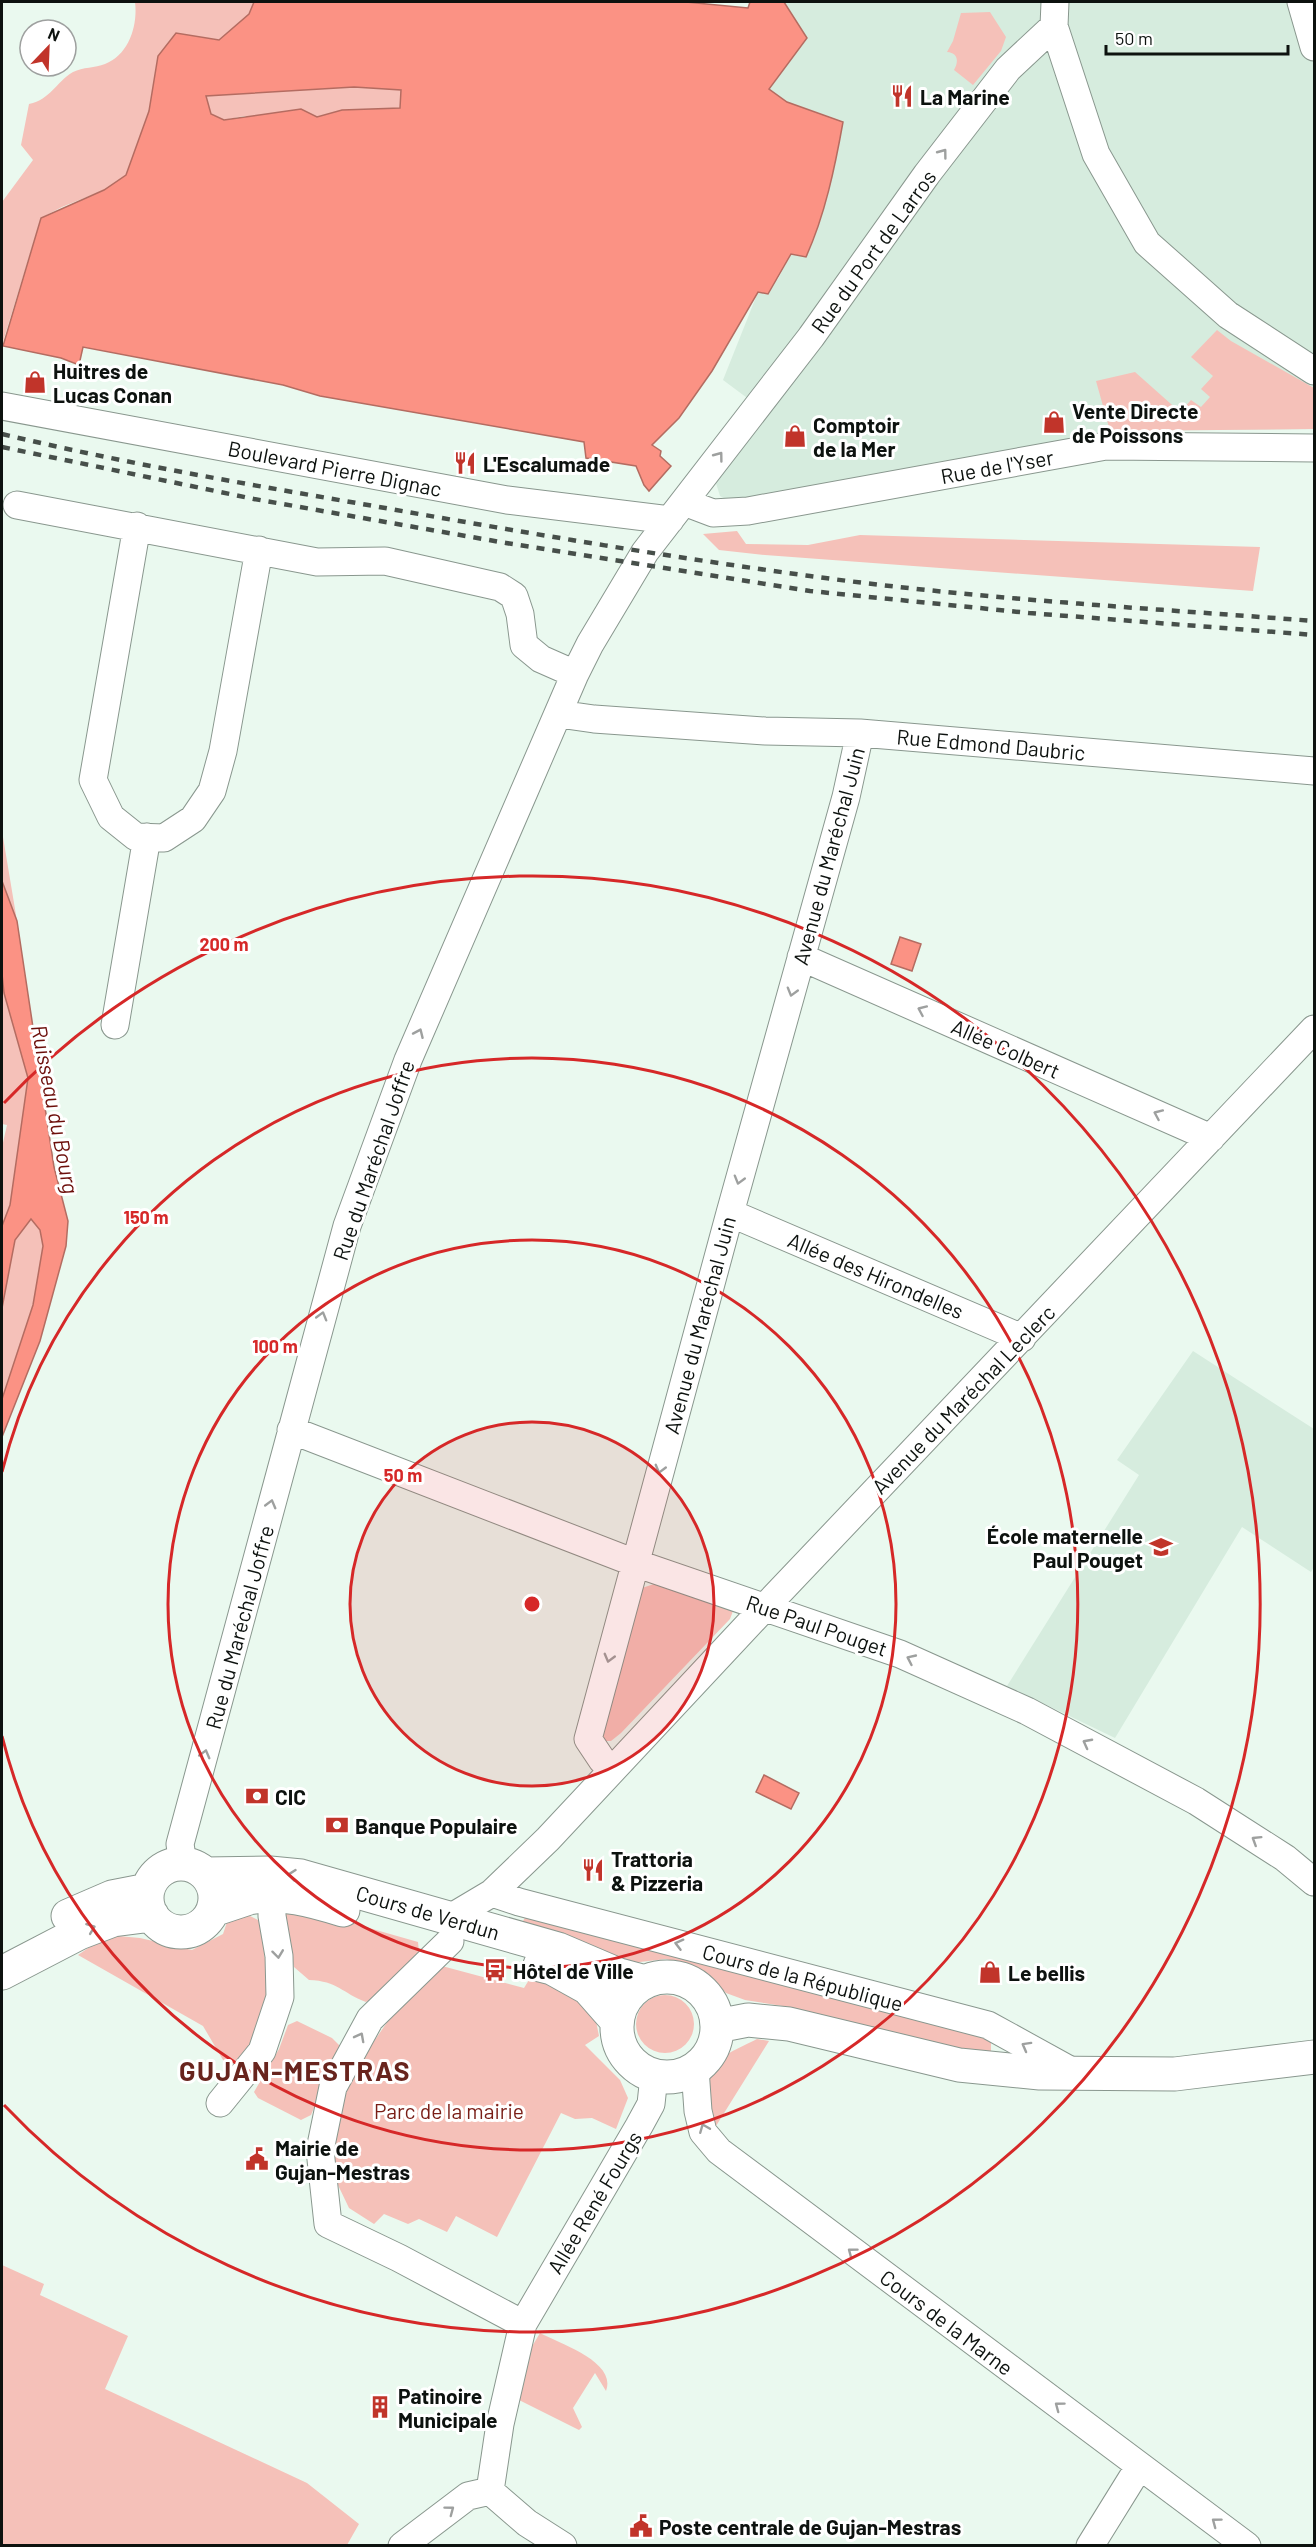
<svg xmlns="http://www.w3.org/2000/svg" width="1316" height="2547" font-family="Barlow,sans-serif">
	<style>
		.built { fill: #d6ecde }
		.green { fill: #f5c1b9 }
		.water { fill: #fb9284; stroke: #b46c61; stroke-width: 1.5; fill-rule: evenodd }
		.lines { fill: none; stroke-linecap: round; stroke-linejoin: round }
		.minor-casing { stroke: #89978e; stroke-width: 29 }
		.secondary-casing { stroke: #89978e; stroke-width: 35 }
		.minor { stroke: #fff; stroke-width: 27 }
		.secondary { stroke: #fff; stroke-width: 33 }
		.rail { stroke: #474f4a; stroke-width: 4.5; stroke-dasharray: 8 8; stroke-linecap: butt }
		.oneway { stroke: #9ea09f }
		.ring { fill: none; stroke: #d62828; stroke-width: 3 }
		.labels { text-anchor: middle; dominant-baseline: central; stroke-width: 6; stroke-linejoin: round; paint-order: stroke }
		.poi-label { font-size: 21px; font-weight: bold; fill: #0d120f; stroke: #fff; text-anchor: start }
		.street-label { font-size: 21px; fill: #0d120f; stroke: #fff }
		.park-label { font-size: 21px; fill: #791d16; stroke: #fff }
		.water-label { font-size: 22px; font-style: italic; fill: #6c0e0a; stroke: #fff }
		.district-label { font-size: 27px; font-weight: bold; letter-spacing: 1.5px; fill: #68241d; stroke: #fff }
		.centre { fill: #d62828; stroke: #fff; stroke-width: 3 }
		.ring-label { font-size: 18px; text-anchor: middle; font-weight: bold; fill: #d62828; stroke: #fff; stroke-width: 6; stroke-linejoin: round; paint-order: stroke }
	</style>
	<rect width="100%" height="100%" fill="#eaf9ef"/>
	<!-- built -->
	<path class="built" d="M 784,2 L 1314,2 L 1314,429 L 1110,431 L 914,473 L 731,502 L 720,496 L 715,480 L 766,412 L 723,380 L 758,292 L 778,279 L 791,254 L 806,257 L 814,240 L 835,166 L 843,121 L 787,102 L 769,89 L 807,38 Z
		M 1193,1351 L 1314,1429 L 1314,1567 L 1311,1572 L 1242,1527 L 1115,1738 L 1007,1686 L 1139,1475 L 1117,1460 Z"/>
	<!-- green -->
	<path class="green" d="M 135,2 L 254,2 L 249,14 L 219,40 L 176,33 L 158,56 L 149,111 L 126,175 L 104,190 L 62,207 L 41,218 L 2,345 L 2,202 L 33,160 L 21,145 L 29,104 C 51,99 55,83 73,72 C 83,67 95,68 105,64 C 129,55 138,25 135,2 Z
		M 990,12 L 1006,37 L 1001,51 L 973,85 L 954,70 C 959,61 958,53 947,52 L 953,41 L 961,13 Z
		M 354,87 L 402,90 L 400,108 L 342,110 L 317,117 L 244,116 L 224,120 L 211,114 L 206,96 Z
		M 1217,330 L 1231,341 L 1314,388 L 1314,429 L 1110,431 L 1096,381 L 1135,372 L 1180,412 L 1191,400 L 1201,407 L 1210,397 L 1201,389 L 1213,376 L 1191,357 Z
		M 737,531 L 746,544 L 808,545 L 860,535 L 1260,547 L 1253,591 L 765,555 L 719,550 L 703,534 Z
		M 2,831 L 17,921 L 2,881 Z
		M 2,974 L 4,993 L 28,1078 L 10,1205 L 2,1226 L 2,1147 L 7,1125 L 2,1124 Z
		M 31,1218 L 40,1230 L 43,1245 L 33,1305 L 2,1399 L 2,1308 L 15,1240 Z
		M 657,1583 L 733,1611 L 730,1619 L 621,1733 L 611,1741 L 605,1741 L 599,1731 L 642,1588 Z
		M 292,1906 L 418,1942 L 419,1952 L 375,1997 L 366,2002 C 342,1993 338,1981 309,1980 L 294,1967 L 287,1940 L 285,1914 Z
		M 246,1914 L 260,1921 L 269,1990 L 253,2041 L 233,2064 L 226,2065 L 203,2026 L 78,1955 L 107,1935 L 140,1938 L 192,1950 L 223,1934 L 228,1919 Z
		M 526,1916 L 535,1916 L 752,1977 L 991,2039 L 991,2051 L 979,2054 L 916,2043 L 789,2007 L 745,2000 L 726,1993 L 704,1971 L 687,1964 L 666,1959 L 631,1963 L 524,1926 L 523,1921 Z
		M 442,1966 L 524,1988 L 532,1975 L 593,2006 L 599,2036 L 585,2045 L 620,2080 L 628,2098 L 616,2129 L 592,2118 L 575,2119 L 561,2113 L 497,2237 L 456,2216 L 447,2232 L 419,2219 L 408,2224 L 384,2214 L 374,2224 L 349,2208 L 337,2183 L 333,2135 L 343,2097 L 363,2057 L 388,2021 Z
		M636 2024a29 29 0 1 1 58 0a29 29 0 1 1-58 0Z
		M 297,2021 L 332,2038 L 340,2046 L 311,2115 L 301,2120 L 258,2098 L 254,2092 L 279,2049 L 288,2025 Z
		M 757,2039 L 769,2041 L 716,2126 C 704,2106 703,2079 720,2060 C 729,2051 746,2045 757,2039 Z
		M 2,2265 L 44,2284 L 40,2295 L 128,2336 L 105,2389 L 307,2483 L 359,2524 L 347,2545 L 2,2545 Z
		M 540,2333 C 561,2344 617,2362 606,2391 L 595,2373 L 573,2408 L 582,2427 L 579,2430 L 515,2398 L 524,2360 Z"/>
	<!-- water -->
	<path class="water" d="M 254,2 L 686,2 L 748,8 L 750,2 L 784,2 L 807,38 L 769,89 L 787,102 L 843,122 C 835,167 825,215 806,257 L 791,254 L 768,294 L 758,292 L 712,371 L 679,418 L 652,445 L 661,451 L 660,456 L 671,466 L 649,491 L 644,485 L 636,466 L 586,458 L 584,442 L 320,396 L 283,385 L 83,347 L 79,365 L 61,358 L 3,346 L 41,218 L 104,190 L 126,175 L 149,111 L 158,56 L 176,33 L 219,40 L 249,14 ZM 354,87 L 401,90 L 400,108 L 342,110 L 317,117 L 301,109 L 224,120 L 211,114 L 206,96 Z
		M 2,881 L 17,921 L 54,1167 L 68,1221 L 66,1246 L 40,1341 L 2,1437 L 2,1399 L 33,1305 L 43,1246 L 40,1230 L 31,1219 L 15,1240 L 2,1308 L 2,1226 L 10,1205 L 28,1078 L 4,993 L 2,974 Z
		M 900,937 L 921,944 L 912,971 L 891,964 Z
		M 764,1775 L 799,1793 L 791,1809 L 756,1792 Z"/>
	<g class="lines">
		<!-- minor casing -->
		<g class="minor-casing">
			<path id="minor" d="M 1055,2 L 1054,26 L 1096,154 L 1147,243 L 1228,315 L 1314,371
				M 1301,2 L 1314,47
				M 2,406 L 507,500 L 670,520
				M 684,502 L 713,513 L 748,511 L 1106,446 L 1314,448
				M 17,505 L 317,562 L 385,561 L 500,587 L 514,596 L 520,614 L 524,645 L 541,659 L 575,674
				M 137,526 L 93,780 L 111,817 L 136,837 L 164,838 L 193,819 L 212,791 L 223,751 L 259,550
				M 559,714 L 594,719 L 765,731 L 860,733 L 1314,771
				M 801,957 L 1211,1138
				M 115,1025 L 147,837
				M 730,1213 L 1022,1338
				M 291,1430 L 635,1563 L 900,1654 L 1027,1711 L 1196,1801 L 1285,1858 L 1314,1882
				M 613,1769 L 602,1760 L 588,1739 L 730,1213 L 846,797 L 860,733
				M 183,1864 L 180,1844 L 347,1226 L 408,1060 L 575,674 L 590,644 L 645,552 L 811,337 L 927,174 L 1008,69 L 1054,26
				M 492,1893 L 519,1902 L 988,2025 L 1077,2074
				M 450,1918 L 492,1893 L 548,1839 L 765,1607 L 1314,1029
				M 450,1941 L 370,2019 L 333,2087 L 320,2150 L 328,2224 L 399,2258 L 523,2324
				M 695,2069 L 698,2111 L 703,2132 L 719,2151 L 1247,2546
				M 220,2103 L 262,2051 L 280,1997 L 279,1956 L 272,1916 L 272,1896
				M 402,2546 L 468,2496 L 490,2491
				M 563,2546 L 527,2523 L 490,2491 L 500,2424 L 523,2324 L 639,2126 L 651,2104 L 654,2076
				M 1090,2546 L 1139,2467"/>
		</g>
		<!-- secondary casing -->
		<g class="secondary-casing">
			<path id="secondary" d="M147 1898a34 34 0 1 1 68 0a34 34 0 1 1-68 0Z
				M 205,1874 L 270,1873 L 301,1876 L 558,1949 L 619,1975 L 645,1982
				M 213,1910 C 225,1906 237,1902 249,1898 C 280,1891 314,1901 343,1910
				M 68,1916 L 112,1897 L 148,1890
				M 540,1965 L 552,1968 L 588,1988 L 617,2021
				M 2,1973 L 79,1933 L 113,1920 L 152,1915
				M617 2027a50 50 0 1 1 100 0a50 50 0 1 1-100 0Z
				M 717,2026 L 748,2020 L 789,2024 L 959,2065 L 1040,2073 L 1175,2074 L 1314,2057"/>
		</g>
		<!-- minor -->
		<use href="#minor" class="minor"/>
		<!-- secondary -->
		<use href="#secondary" class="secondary"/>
		<!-- rail -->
		<path class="rail" d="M 2,434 C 123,463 246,484 368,505 C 515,531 662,556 810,576 C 977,599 1146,608 1314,621
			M 2,447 L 254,499 L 506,543 L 810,591 L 1029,613 L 1314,635"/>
	</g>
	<!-- one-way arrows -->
	<defs><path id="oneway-chevron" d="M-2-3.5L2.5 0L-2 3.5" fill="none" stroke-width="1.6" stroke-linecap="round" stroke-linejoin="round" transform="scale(1.5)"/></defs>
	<g class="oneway">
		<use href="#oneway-chevron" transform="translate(943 153) rotate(-53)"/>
		<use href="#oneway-chevron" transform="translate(719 456) rotate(-53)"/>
		<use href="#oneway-chevron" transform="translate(792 992) rotate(106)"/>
		<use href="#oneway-chevron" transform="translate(922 1010) rotate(-156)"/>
		<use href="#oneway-chevron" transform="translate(419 1033) rotate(-66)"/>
		<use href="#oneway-chevron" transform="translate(1158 1114) rotate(-156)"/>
		<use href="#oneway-chevron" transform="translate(739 1180) rotate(106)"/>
		<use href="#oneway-chevron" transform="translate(322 1316) rotate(-74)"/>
		<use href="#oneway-chevron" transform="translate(660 1469) rotate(105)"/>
		<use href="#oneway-chevron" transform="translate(271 1504) rotate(-75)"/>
		<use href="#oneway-chevron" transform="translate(609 1658) rotate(105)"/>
		<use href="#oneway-chevron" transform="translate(911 1659) rotate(-155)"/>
		<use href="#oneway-chevron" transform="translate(1087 1743) rotate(-152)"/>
		<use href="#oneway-chevron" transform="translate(205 1754) rotate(-75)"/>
		<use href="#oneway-chevron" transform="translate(1256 1840) rotate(-148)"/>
		<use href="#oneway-chevron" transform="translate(292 1875) rotate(-174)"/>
		<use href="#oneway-chevron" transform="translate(91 1928) rotate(-21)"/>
		<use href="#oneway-chevron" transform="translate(679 1944) rotate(-165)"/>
		<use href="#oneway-chevron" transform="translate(278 1954) rotate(83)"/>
		<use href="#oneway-chevron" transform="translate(360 2037) rotate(-62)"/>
		<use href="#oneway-chevron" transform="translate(1026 2046) rotate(-151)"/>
		<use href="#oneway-chevron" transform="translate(704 2128) rotate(-112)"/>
		<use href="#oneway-chevron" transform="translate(852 2252) rotate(-143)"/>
		<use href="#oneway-chevron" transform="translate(1059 2406) rotate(-143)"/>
		<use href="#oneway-chevron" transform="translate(450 2510) rotate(-37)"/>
		<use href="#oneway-chevron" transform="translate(1216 2522) rotate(-143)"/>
	</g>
	<!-- distance rings -->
	<circle cx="532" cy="1604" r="182" fill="#d62828" fill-opacity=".12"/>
	<g class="ring">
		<circle cx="532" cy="1604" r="182"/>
		<circle cx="532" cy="1604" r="364"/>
		<path d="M2 1472A546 546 0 1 1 2 1736"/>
		<path d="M4 1103A728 728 0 1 1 4 2105"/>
	</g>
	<!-- icons -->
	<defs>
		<g id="restaurant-bare" transform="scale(1.8)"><path d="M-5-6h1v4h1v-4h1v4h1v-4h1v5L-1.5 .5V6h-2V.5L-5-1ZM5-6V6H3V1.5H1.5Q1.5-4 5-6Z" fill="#c1342a" stroke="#fff" stroke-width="2.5" paint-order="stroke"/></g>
		<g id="shop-bare" transform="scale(1.8)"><path d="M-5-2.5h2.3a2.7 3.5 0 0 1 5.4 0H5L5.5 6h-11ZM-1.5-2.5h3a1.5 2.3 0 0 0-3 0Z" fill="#c1342a" stroke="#fff" stroke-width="2.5" paint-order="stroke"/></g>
		<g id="school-bare" transform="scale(1.8)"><path d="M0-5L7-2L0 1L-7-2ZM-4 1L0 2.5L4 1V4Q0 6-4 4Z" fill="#c1342a" stroke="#fff" stroke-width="2.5" paint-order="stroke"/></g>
		<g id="bank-bare" transform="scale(1.8)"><path d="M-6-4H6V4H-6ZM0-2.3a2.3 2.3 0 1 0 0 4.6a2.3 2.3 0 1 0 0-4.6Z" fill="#c1342a" stroke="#fff" stroke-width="2.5" paint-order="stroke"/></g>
		<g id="bus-bare" transform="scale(1.8)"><path d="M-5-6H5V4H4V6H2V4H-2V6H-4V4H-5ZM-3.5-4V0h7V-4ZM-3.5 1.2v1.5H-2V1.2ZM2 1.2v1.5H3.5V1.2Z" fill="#c1342a" stroke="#fff" stroke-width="2.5" paint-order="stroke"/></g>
		<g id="civic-bare" transform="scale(1.8)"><path d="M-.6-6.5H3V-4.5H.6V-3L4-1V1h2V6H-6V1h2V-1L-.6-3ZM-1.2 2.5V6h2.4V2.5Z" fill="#c1342a" stroke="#fff" stroke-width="2.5" paint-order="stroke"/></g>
		<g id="building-bare" transform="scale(1.8)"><path d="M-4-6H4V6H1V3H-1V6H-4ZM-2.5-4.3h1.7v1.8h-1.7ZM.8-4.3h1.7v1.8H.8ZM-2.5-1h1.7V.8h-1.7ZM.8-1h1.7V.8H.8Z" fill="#c1342a" stroke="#fff" stroke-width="2.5" paint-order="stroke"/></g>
	</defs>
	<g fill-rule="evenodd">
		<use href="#restaurant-bare" x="902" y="96"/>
		<use href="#shop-bare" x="35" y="382"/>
		<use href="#shop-bare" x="1054" y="422"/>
		<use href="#shop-bare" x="795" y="436"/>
		<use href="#restaurant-bare" x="465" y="463"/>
		<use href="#school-bare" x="1161" y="1547"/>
		<use href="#bank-bare" x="257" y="1796"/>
		<use href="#bank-bare" x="337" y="1825"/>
		<use href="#restaurant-bare" x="593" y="1870"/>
		<use href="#bus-bare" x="495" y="1970"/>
		<use href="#shop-bare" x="990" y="1972"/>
		<use href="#civic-bare" x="257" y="2159"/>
		<use href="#building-bare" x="380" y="2407"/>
		<use href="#civic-bare" x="641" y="2526"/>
	</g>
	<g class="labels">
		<!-- poi labels -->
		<g class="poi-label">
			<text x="920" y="96">La Marine</text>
			<text x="53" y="370">Huitres de<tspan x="53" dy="24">Lucas Conan</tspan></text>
			<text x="1072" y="410">Vente Directe<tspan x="1072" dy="24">de Poissons</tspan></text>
			<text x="813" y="424">Comptoir<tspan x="813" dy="24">de la Mer</tspan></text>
			<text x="483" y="463">L'Escalumade</text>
			<text x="1143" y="1535" text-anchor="end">École maternelle<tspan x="1143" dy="24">Paul Pouget</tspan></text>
			<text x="275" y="1796">CIC</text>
			<text x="355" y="1825">Banque Populaire</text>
			<text x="611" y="1858">Trattoria<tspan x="611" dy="24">&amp; Pizzeria</tspan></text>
			<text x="513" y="1970">Hôtel de Ville</text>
			<text x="1008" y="1972">Le bellis</text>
			<text x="275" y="2147">Mairie de<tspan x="275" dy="24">Gujan-Mestras</tspan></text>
			<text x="398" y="2395">Patinoire<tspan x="398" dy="24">Municipale</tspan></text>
			<text x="659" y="2526">Poste centrale de Gujan-Mestras</text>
		</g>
		<!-- street labels -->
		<g class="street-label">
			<text transform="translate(873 251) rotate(-54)">Rue du Port de Larros</text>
			<text transform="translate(997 466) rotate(-10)">Rue de l'Yser</text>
			<text transform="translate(335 468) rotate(11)">Boulevard Pierre Dignac</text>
			<text transform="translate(991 744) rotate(5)">Rue Edmond Daubric</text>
			<text transform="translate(828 856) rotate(-75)">Avenue du Maréchal Juin</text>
			<text transform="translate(1006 1048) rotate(24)">Allée Colbert</text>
			<text transform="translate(373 1160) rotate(-71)">Rue du Maréchal Joffre</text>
			<text transform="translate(876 1275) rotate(23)">Allée des Hirondelles</text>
			<text transform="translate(699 1325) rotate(-75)">Avenue du Maréchal Juin</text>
			<text transform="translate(963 1399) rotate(-46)">Avenue du Maréchal Leclerc</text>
			<text transform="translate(817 1625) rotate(19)">Rue Paul Pouget</text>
			<text transform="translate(239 1627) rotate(-75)">Rue du Maréchal Joffre</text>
			<text transform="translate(428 1912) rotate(16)">Cours de Verdun</text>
			<text transform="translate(803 1977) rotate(15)">Cours de la République</text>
			<text transform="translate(594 2202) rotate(-59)">Allée René Fourgs</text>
			<text transform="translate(947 2322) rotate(37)">Cours de la Marne</text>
		</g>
		<!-- park labels -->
		<g class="park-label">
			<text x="449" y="2110">Parc de la mairie</text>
		</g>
		<!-- water labels -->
		<g class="water-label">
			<text transform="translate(56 1109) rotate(79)">Ruisseau du Bourg</text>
		</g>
		<!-- district labels -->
		<g class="district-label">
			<text x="295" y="2070">GUJAN-MESTRAS</text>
		</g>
	</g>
	<circle cx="532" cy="1604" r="9" class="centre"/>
	<g class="ring-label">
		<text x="224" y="951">200 m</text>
		<text x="146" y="1224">150 m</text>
		<text x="275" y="1353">100 m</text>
		<text x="403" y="1482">50 m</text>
	</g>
	<!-- border -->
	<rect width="1316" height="2547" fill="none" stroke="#0d120f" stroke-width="6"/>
	<!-- north arrow -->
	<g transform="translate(48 48) rotate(23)"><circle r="28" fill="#ffffff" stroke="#9ea09f" stroke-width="1.5"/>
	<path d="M0-4.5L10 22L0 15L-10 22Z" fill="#c1342a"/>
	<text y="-9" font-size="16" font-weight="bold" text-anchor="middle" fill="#0d120f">N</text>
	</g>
	<!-- scale -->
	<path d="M1106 45v9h182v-9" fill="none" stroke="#0d120f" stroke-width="3"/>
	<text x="1115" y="45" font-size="18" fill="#0d120f" stroke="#ffffff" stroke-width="4.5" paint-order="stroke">50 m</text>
</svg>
